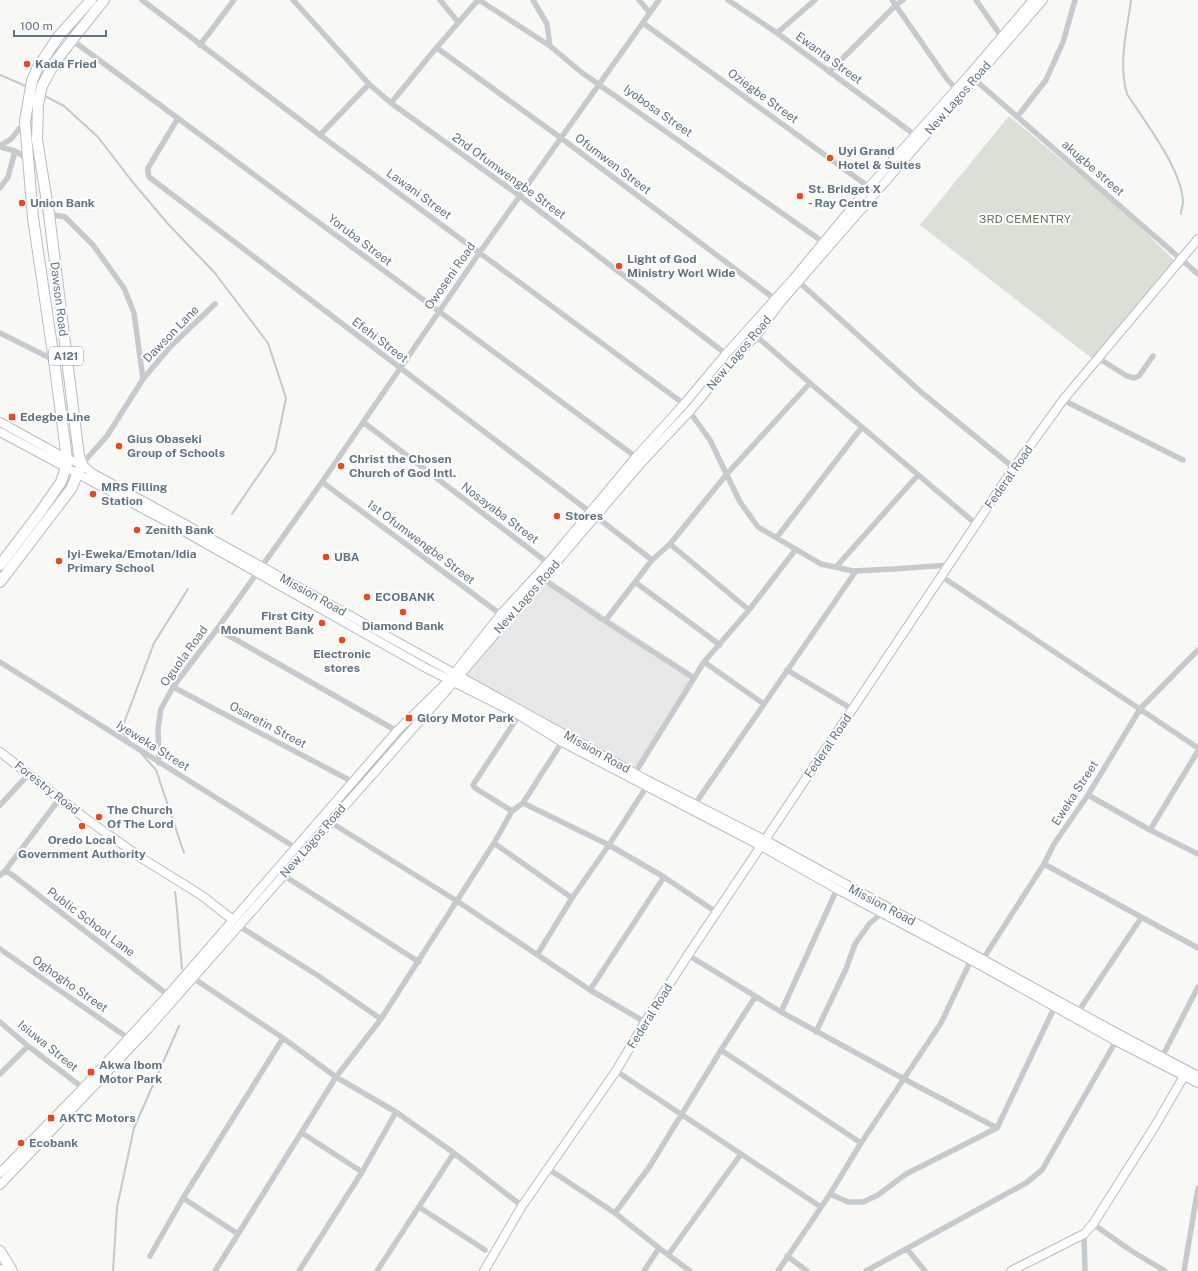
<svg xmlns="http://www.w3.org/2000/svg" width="1198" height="1271" font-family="'Public Sans',sans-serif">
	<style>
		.built { fill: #e6e7e6 }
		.green { fill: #d9e0d5 }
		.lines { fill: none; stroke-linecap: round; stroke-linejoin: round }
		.stream { stroke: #becbcf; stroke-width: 2 }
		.secondary-casing { stroke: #b7bdc2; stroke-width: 10 }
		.highway-casing { stroke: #b9bdc0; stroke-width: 12 }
		.street { stroke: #c5cacd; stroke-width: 5.5 }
		.secondary { stroke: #fff; stroke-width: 8 }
		.highway { stroke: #fff; stroke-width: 10 }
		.poi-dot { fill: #f3441a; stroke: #fff; stroke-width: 1.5 }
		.labels { text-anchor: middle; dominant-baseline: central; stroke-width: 4; stroke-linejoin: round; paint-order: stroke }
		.shield { fill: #fff; stroke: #909ea8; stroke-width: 1 }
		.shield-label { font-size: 11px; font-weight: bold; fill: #607583 }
		.street-label { font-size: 12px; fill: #607583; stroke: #fff }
		.poi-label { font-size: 12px; font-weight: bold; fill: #607583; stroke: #fff; text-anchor: start }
		.park-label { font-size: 12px; fill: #667a60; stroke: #fff }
	</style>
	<rect width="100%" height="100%" fill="#f8f8f5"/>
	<!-- built -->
	<path class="built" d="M 541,574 L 698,677 L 634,778 L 454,677 Z"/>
	<!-- green -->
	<path class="green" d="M 1009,116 L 1125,213 L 1175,261 L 1094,360 L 920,225 Z"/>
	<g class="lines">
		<!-- stream -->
		<path class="stream" d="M 1131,0 C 1127,31 1118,63 1127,94 C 1145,122 1182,169 1183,202 C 1183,206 1181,210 1181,214
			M 0,75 L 28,87
			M 43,95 L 64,106 L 98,137 L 131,180 L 168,224 L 214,272 L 268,343 L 286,398 L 275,451 L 232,514
			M 129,741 L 121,731 L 154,643 L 188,589
			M 141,753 L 156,770 L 184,853
			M 175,892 L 177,909 L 182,969
			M 113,1271 L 117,1207 L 134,1128 L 179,1026"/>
		<!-- secondary casing -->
		<g class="secondary-casing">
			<path id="secondary" d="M 0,422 L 67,459 L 82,464 L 92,473 L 163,512 L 645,779 L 765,840 L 1115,1032 L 1198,1076
				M 0,432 L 164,520 L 424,667 L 519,715 L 562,742 L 761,846 L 837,889 L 980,965 L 1116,1041 L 1198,1083
				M 0,752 L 85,818 L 143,859 L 201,895 L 233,920
				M 0,1173 L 83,1088 L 168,995 L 397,731 L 449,680 L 501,614 L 548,563 L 636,457 L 684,404 L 726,354 L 794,278 L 869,187 L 969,75 L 1033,0
				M 0,1185 L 148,1029 L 454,682 L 642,462 L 690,411 L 733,359 L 756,336 L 780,303 L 1043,0
				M 484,1271 L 522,1206 L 616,1071 L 645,1022 L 688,955 L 1011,472 L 1063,400 L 1198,239
				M 1011,1271 L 1084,1234 L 1093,1224 L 1155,1126 L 1184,1076"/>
		</g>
		<!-- highway casing -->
		<g class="highway-casing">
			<path id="highway" d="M 0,565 L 41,511 L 61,482 L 66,467 L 67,459 L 54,360 L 33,218 L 25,121 L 32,81 L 37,69 L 58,37 L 91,0
				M 0,582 L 71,489 L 82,464 L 79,456 L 49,214 L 37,140 L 38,104 L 42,86 L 55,62 L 72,40 L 104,0
				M 0,1251 L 12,1271
				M 0,1270 L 1,1271"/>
		</g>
		<!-- street -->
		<path class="street" d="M 142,0 L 320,135 L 684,404 L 710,440 L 740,502 L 758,527 L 821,564 L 853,571 L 894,569 L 949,565
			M 293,0 L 369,84 L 391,103 L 520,196 L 726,354
			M 440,0 L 458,22
			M 479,0 L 550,46 L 581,72 L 823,242
			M 533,0 L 547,24 L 550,46
			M 639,0 L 650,13
			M 728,0 L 777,33 L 915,135
			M 892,0 L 947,79 L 956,89
			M 976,0 L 1001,36
			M 643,23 L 869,187
			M 777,33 L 815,0
			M 72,40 L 636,457
			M 200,45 L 234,0
			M 437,48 L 561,138 L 775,299
			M 829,72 L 896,5 L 903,0
			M 974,79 L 1198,274
			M 391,103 L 432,53 L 478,0
			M 1017,117 L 1046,80 L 1063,42 L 1075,0
			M 178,118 L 148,168 L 148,173 L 149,177 L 590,512 L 652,560
			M 320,135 L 369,84
			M 0,146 L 11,139 L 24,123
			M 0,147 L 15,151 L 27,158
			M 0,188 L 8,177 L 15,151
			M 49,214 L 65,217 L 93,245 L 124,288 L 134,313 L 143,379 L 107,436 L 82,464
			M 799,282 L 921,392 L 1014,468
			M 0,333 L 54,360
			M 756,336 L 810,383 L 976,524
			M 1098,358 L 1127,376 L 1134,378 L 1139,376 L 1153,356
			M 143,379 L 171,346 L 215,304
			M 1063,400 L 1183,460
			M 363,422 L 548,563
			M 322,482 L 503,616
			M 777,537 L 862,427
			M 670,544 L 749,610
			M 836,567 L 918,475
			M 941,576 L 1198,748
			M 540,577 L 605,621 L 694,678
			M 635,582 L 720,645
			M 605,621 L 652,560 L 670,544 L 726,475 L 810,383
			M 217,629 L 397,731
			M 0,662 L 296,848
			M 704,662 L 764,704
			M 787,670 L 852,709
			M 173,687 L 353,782
			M 159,763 L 158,728 L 161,709 L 173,687 L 217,629 L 322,482 L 480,252 L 659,0
			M 635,773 L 704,662 L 749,610 L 796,549
			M 1088,795 L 1150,830 L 1198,854
			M 523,803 L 609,845 L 664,877 L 716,912
			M 695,804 L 856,571
			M 0,805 L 29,774
			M 512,811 L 475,788 L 473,785 L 519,715
			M 330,822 L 457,901 L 590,990 L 645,1022
			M 1150,830 L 1198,751
			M 494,843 L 572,898
			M 1044,864 L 1198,948
			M 5,871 L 60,798
			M 0,875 L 5,871 L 11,874 L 168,995
			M 283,875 L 419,962
			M 239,926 L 317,975 L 381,1019
			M 0,949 L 128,1038
			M 537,955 L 572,898 L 609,845 L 647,786
			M 688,955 L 781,1012 L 904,1079 L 997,1128
			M 983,959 L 1044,864 L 1054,844 L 1088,795 L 1140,709 L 1198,650
			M 190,976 L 283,1038 L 336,1077 L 396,1112 L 454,1153 L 522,1206
			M 590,990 L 664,877
			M 781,1012 L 837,889
			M 1078,1012 L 1141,918
			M 0,1022 L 28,1046 L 83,1088
			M 816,1032 L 846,969 L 855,944 L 870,923 L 882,913
			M 721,1050 L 861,1143
			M 1162,1057 L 1198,987
			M 616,1071 L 821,1207
			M 0,1074 L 28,1046
			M 302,1133 L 362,1172
			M 547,1168 L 615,1213 L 659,1248 L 690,1271
			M 830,1194 L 848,1202 L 863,1202 L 878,1195 L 906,1174 L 997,1128 L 1056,1004
			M 183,1198 L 238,1234
			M 419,1207 L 485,1250
			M 615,1213 L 650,1166 L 721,1050 L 755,997
			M 1093,1224 L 1130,1250 L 1165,1271
			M 1084,1234 L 1085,1271
			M 907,1249 L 925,1271
			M 668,1255 L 741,1154
			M 150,1256 L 183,1198 L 283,1038
			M 787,1256 L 807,1271
			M 215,1271 L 336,1077 L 381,1019 L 494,843 L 512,811 L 523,803 L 562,742
			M 299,1271 L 362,1172 L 396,1112
			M 377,1271 L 454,1153
			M 644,1271 L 659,1248
			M 778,1271 L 830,1194 L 861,1143 L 941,1023 L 971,960
			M 866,1271 L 1026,1183 L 1042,1170 L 1116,1041
			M 1184,1271 L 1198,1188"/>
		<!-- secondary -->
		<use href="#secondary" class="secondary"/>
		<!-- highway -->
		<use href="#highway" class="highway"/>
	</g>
	<!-- markers -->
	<g class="poi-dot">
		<circle cx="27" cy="64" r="4"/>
		<circle cx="830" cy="158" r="4"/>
		<circle cx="800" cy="196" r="4"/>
		<circle cx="22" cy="203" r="4"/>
		<circle cx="619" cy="266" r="4"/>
		<rect x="8" y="413" width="8" height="8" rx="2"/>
		<circle cx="119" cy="446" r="4"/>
		<circle cx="341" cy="466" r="4"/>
		<circle cx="93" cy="494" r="4"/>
		<circle cx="557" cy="516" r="4"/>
		<circle cx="137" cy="530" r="4"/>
		<circle cx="326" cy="557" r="4"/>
		<circle cx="59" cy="561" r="4"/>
		<circle cx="367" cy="597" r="4"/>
		<circle cx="403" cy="612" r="4"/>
		<circle cx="322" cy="623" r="4"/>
		<circle cx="342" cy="640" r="4"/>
		<rect x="405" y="714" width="8" height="8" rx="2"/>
		<circle cx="99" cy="817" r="4"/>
		<circle cx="82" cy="826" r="4"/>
		<rect x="87" y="1068" width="8" height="8" rx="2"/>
		<rect x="47" y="1114" width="8" height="8" rx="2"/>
		<circle cx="21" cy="1143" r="4"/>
	</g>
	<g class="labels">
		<!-- shield labels -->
		<rect class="shield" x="49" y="347" width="34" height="18" rx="3"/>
		<g class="shield-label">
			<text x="66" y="356">A121</text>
		</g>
		<!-- street labels -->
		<g class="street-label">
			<text transform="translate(829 58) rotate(36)">Ewanta Street</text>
			<text transform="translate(763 96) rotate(36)">Oziegbe Street</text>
			<text transform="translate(958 98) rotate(-49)">New Lagos Road</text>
			<text transform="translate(658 111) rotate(35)">Iyobosa Street</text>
			<text transform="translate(613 164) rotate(37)">Ofumwen Street</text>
			<text transform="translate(1093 168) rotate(41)">akugbe street</text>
			<text transform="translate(509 176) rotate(36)">2nd Ofumwengbe Street</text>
			<text transform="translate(419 194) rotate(36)">Lawani Street</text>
			<text transform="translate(360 240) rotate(37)">Yoruba Street</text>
			<text transform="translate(450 276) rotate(-55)">Owoseni Road</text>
			<text transform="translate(59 299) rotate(83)">Dawson Road</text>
			<text transform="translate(171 334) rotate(-46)">Dawson Lane</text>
			<text transform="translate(380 340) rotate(37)">Efehi Street</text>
			<text transform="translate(739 353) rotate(-50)">New Lagos Road</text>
			<text transform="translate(1009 477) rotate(-55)">Federal Road</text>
			<text transform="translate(500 513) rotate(37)">Nosayaba Street</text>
			<text transform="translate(421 542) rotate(37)">1st Ofumwengbe Street</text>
			<text transform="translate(313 595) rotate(29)">Mission Road</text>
			<text transform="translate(527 597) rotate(-49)">New Lagos Road</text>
			<text transform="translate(184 656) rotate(-54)">Oguola Road</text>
			<text transform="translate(268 725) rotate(28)">Osaretin Street</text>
			<text transform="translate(153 746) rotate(32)">Iyeweka Street</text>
			<text transform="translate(828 746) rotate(-56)">Federal Road</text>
			<text transform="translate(597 752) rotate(29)">Mission Road</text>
			<text transform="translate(47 788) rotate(38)">Forestry Road</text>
			<text transform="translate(1075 793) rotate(-57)">Eweka Street</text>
			<text transform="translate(313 841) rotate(-49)">New Lagos Road</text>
			<text transform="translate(882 905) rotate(28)">Mission Road</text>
			<text transform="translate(91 922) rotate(37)">Public School Lane</text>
			<text transform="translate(70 984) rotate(35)">Oghogho Street</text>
			<text transform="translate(650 1016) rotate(-58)">Federal Road</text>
			<text transform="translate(48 1046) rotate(39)">Isiuwa Street</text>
		</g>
		<!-- poi labels -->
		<g class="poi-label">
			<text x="35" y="64">Kada Fried</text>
			<text x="838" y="151">Uyi Grand<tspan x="838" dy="14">Hotel &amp; Suites</tspan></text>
			<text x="808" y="189">St. Bridget X<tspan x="808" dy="14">- Ray Centre</tspan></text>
			<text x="30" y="203">Union Bank</text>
			<text x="627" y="259">Light of God<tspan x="627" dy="14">Ministry Worl Wide</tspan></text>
			<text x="20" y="417">Edegbe Line</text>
			<text x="127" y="439">Gius Obaseki<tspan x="127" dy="14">Group of Schools</tspan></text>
			<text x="349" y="459">Christ the Chosen<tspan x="349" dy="14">Church of God Intl.</tspan></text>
			<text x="101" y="487">MRS Filling<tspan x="101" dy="14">Station</tspan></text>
			<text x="565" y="516">Stores</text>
			<text x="145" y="530">Zenith Bank</text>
			<text x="67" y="554">Iyi-Eweka/Emotan/Idia<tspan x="67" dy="14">Primary School</tspan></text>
			<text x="334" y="557">UBA</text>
			<text x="375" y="597">ECOBANK</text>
			<text x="314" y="616" text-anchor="end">First City<tspan x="314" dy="14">Monument Bank</tspan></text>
			<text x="403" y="626" text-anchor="middle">Diamond Bank</text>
			<text x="342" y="654" text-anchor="middle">Electronic<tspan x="342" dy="14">stores</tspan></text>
			<text x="417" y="718">Glory Motor Park</text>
			<text x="107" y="810">The Church<tspan x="107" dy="14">Of The Lord</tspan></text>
			<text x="82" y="840" text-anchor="middle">Oredo Local<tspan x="82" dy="14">Government Authority</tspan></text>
			<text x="99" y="1065">Akwa Ibom<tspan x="99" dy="14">Motor Park</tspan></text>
			<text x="59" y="1118">AKTC Motors</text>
			<text x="29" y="1143">Ecobank</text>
		</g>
		<!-- park labels -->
		<g class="park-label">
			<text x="1025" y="219">3RD CEMENTRY</text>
		</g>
	</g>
	<!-- scale -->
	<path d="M14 30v6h92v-6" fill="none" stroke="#607583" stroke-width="2"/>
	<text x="20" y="30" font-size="12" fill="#607583" stroke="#ffffff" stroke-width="3" paint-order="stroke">100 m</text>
</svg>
